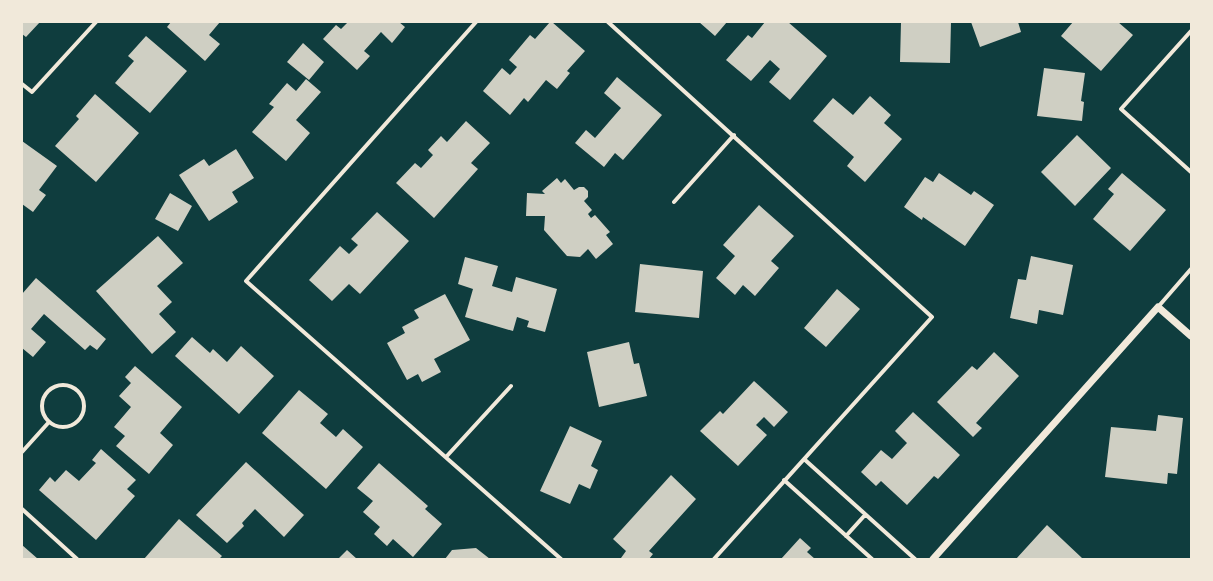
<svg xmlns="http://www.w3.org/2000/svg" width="1213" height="581" font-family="'IBM Plex Sans',sans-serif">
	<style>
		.building { fill: #cfcfc3 }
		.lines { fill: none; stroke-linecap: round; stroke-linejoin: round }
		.minor { stroke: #f1e9da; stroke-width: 4 }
		.tertiary { stroke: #f1e9da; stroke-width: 7 }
	</style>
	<rect width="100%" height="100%" fill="#0f3d3e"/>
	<!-- building -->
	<path class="building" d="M 22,22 L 40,22 L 26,37 L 22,34 Z
		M 171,22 L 220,22 L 209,35 L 220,44 L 205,61 L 167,27 Z
		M 348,22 L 399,22 L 405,27 L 392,43 L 381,32 L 364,51 L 370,56 L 357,70 L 323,39 L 336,25 L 341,29 Z
		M 550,22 L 552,22 L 585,51 L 567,71 L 570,73 L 557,89 L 546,80 L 528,102 L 524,98 L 510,115 L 483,91 L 502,68 L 510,75 L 517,67 L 509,60 L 530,35 L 535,39 Z
		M 699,22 L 727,22 L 715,36 Z
		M 765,22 L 788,22 L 827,56 L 790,100 L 769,82 L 780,69 L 770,60 L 751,81 L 726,60 L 748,35 L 752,38 Z
		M 901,22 L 951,22 L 950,63 L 900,62 Z
		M 971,22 L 1018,22 L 1021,32 L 980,47 Z
		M 1073,22 L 1118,22 L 1133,35 L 1101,71 L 1061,36 Z
		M 146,36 L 187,71 L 150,113 L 115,83 L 134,61 L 128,56 Z
		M 303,43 L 324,62 L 309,80 L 287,62 Z
		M 1044,68 L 1085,73 L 1081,101 L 1084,102 L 1082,121 L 1037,116 Z
		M 617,77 L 662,115 L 623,160 L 615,153 L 604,167 L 575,143 L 586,130 L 595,138 L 621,108 L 604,93 Z
		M 306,79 L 321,92 L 296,120 L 310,133 L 286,161 L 252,132 L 274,107 L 269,104 L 287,83 L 296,91 Z
		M 95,94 L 139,133 L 96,182 L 55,146 L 79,119 L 76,116 Z
		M 870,96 L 891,115 L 884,123 L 902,139 L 865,182 L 847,166 L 854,157 L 813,121 L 833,98 L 853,115 Z
		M 466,121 L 490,143 L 471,163 L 478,169 L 434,218 L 396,183 L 415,163 L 421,168 L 433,155 L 428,150 L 441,136 L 447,142 Z
		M 1077,135 L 1111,168 L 1075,206 L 1041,172 Z
		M 22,141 L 57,166 L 39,190 L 46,195 L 33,212 L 22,204 Z
		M 236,149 L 254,178 L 232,192 L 238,202 L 209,221 L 179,175 L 204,159 L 209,166 Z
		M 939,173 L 971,195 L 974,191 L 994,205 L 965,246 L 923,217 L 922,220 L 904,207 L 925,177 L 933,182 Z
		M 1122,173 L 1166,210 L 1130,251 L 1093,219 L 1114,194 L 1108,189 Z
		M 557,178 L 561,183 L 565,179 L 574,190 L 579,187 L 584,187 L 588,191 L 588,197 L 584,201 L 592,210 L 588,214 L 591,218 L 595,215 L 610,232 L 606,235 L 613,244 L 596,259 L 588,249 L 580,257 L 567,256 L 544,230 L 545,216 L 526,216 L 527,193 L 545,194 L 542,191 Z
		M 170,193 L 192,206 L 178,231 L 155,219 Z
		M 759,205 L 794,236 L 771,261 L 779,268 L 755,296 L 743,285 L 735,295 L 716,278 L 735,256 L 723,245 Z
		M 377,212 L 409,241 L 360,294 L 349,284 L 332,301 L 309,280 L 340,246 L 349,254 L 358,245 L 351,239 Z
		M 158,236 L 183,263 L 157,286 L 172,302 L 159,314 L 176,332 L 152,354 L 96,291 Z
		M 1031,256 L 1073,265 L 1063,315 L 1039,310 L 1037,324 L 1010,318 L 1018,279 L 1026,280 Z
		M 465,257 L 498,266 L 492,286 L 512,292 L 516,277 L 557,289 L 545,332 L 527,327 L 529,321 L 517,317 L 513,331 L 465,317 L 473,289 L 458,284 Z
		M 640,264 L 703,271 L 699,318 L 635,312 Z
		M 36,278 L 106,339 L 97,350 L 90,345 L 85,350 L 44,314 L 31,329 L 46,342 L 33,357 L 22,348 L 22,294 Z
		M 837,289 L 860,309 L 826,347 L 804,328 Z
		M 445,294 L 470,340 L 434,359 L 441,372 L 422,382 L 418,374 L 407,380 L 387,343 L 405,333 L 402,327 L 419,318 L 414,310 Z
		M 192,337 L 210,353 L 213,349 L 227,362 L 241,346 L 274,376 L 239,414 L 175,356 Z
		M 629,342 L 634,364 L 639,363 L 647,396 L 599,407 L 587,352 Z
		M 994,352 L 1019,376 L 976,423 L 982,428 L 973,437 L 937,402 L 972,366 L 977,370 Z
		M 135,366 L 182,407 L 160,433 L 173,445 L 149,474 L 116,446 L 125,436 L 114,427 L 131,407 L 119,396 L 131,383 L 125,377 Z
		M 754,381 L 788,412 L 774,427 L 764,417 L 756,425 L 767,435 L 738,466 L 700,431 L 720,411 L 723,414 Z
		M 299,390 L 328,414 L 320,423 L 336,437 L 343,429 L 363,447 L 326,489 L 262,433 Z
		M 913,412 L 960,455 L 938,479 L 934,476 L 907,505 L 881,481 L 876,486 L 861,472 L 881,450 L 892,459 L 907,443 L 895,431 Z
		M 1158,415 L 1183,418 L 1177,474 L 1168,473 L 1167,484 L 1105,477 L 1111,427 L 1156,431 Z
		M 570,426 L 602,441 L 591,466 L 598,470 L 590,489 L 579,484 L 570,504 L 540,491 Z
		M 101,449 L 136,480 L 127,489 L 135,496 L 96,540 L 39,490 L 50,477 L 55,482 L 66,470 L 79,481 L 96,463 L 92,460 Z
		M 246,462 L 304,515 L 284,537 L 255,509 L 242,523 L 244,526 L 227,543 L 196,515 Z
		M 379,463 L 428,506 L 425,509 L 442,524 L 413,557 L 393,539 L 387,546 L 374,534 L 380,527 L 363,512 L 373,501 L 357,488 Z
		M 671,475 L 696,499 L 649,551 L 653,554 L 649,559 L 622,559 L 621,558 L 626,551 L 613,539 Z
		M 179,519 L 222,556 L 219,559 L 144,559 Z
		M 1047,525 L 1082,558 L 1082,559 L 1016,559 Z
		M 800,538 L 811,548 L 807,552 L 815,559 L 781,559 Z
		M 22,545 L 38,559 L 22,559 Z
		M 476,548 L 490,559 L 445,559 L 452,550 Z
		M 347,550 L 357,559 L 338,559 Z"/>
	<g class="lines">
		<!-- minor -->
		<path class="minor" d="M 476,22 L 246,281 L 561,559
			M 608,22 L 932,317 L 714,559
			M 1191,31 L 1121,109 L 1191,172
			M 22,84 L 32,92 L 96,22
			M 674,202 L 734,135
			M 1158,307 L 1191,269
			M42 406a21 21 0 1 1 42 0a21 21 0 1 1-42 0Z
			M 22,452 L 49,422
			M 446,457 L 511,386
			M 804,459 L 915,559
			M 784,480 L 872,559
			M 22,509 L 77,559
			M 846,536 L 865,515"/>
		<!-- tertiary -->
		<path class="tertiary" d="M 933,559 L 1158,307 L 1191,336"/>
	</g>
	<!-- border -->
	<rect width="1213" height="581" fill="none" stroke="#f1e9da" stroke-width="46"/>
</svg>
